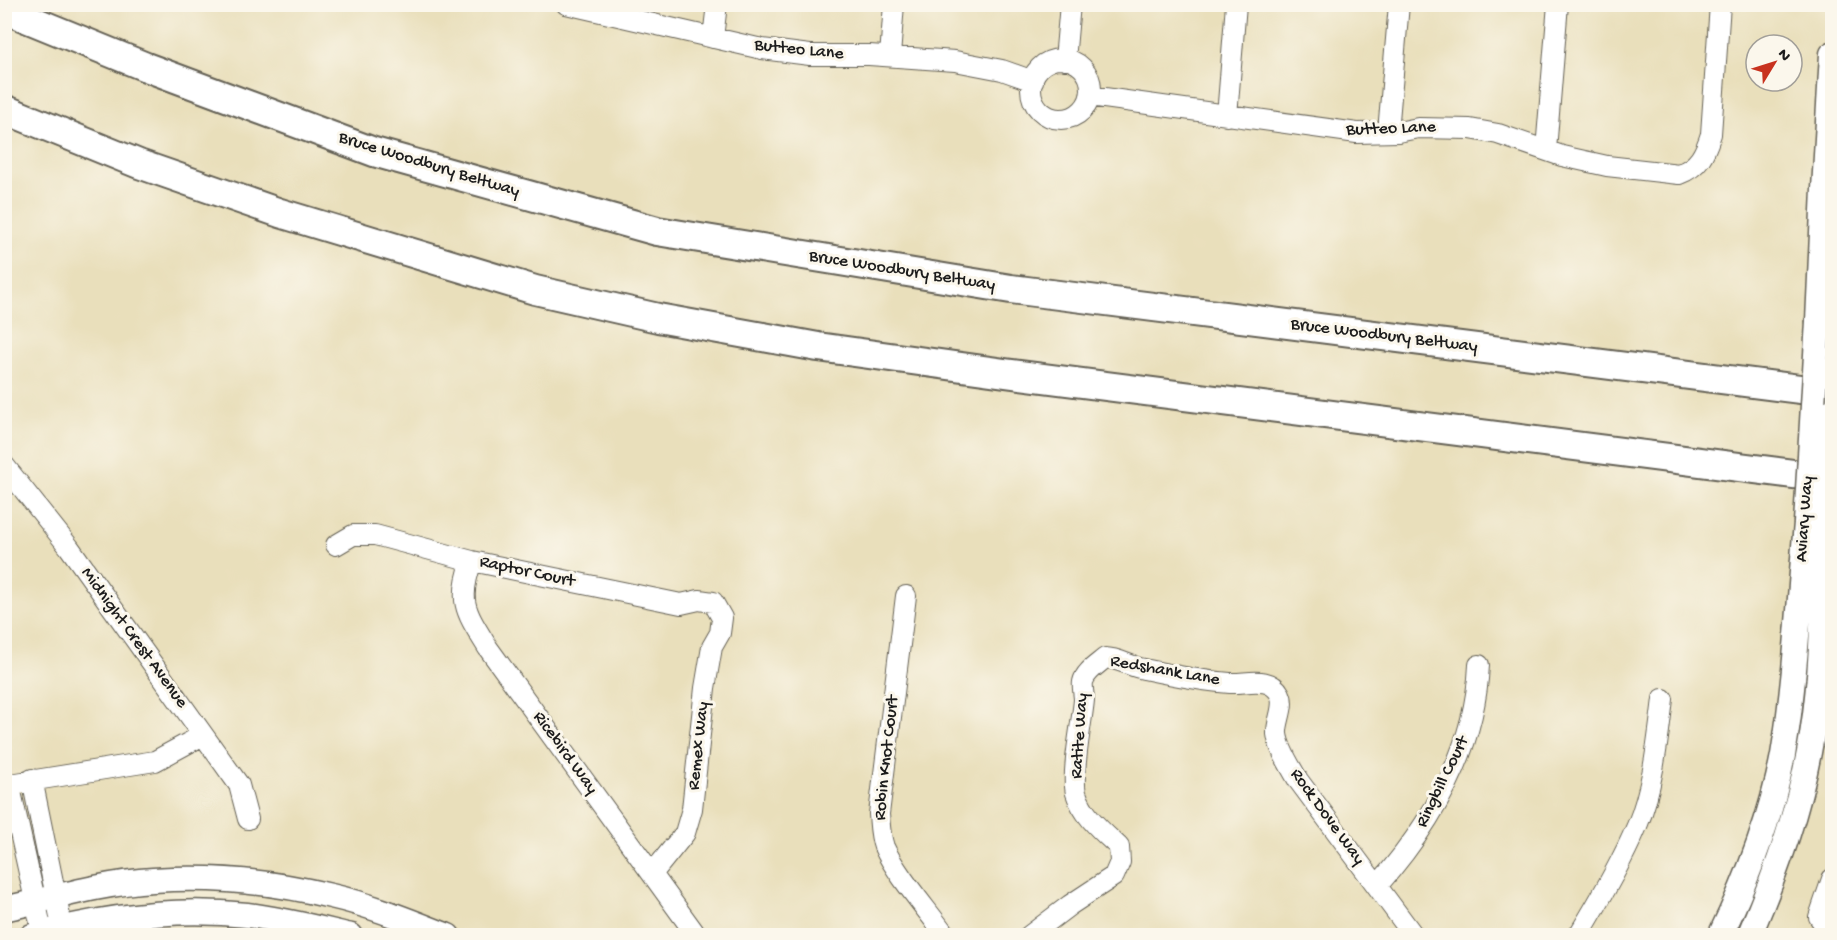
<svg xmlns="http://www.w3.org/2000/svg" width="1837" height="940" font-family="'Gochi Hand',sans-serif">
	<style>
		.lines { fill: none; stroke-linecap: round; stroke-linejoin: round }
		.minor-casing { stroke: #646054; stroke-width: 22 }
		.major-casing { stroke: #646054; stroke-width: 27 }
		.highway-casing { stroke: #646054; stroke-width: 32 }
		.minor { stroke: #fff; stroke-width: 20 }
		.major { stroke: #fff; stroke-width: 24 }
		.highway { stroke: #fff; stroke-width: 28 }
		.major-bridge-casing { stroke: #646054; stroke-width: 27; stroke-linecap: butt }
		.major-bridge { stroke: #fff; stroke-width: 24 }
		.labels { text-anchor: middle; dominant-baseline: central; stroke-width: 6; stroke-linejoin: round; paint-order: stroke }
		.street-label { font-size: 18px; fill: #1c1c1c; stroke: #fbf7ec }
	</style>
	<rect width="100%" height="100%" fill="#fbf7ec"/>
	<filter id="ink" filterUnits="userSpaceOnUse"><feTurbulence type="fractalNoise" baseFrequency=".0167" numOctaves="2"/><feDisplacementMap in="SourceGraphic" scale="12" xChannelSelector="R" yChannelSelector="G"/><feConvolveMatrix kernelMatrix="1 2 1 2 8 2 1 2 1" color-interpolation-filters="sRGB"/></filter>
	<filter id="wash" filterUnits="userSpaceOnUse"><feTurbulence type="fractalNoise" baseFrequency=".008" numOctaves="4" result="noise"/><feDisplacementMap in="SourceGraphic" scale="24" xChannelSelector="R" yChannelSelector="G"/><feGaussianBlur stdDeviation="1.35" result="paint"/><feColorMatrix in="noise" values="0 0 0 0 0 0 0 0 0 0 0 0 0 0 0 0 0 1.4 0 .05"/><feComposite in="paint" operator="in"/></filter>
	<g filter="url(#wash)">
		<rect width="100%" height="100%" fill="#e9dfbb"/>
	</g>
	<g filter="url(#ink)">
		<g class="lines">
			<!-- minor casing -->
			<g class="minor-casing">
				<path id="minor" d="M 566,4 L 762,49 L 810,55 L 869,55 L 955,61 L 1002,70 L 1033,81
					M 713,38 L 717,4
					M 890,56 L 894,4
					M1031 89a30 30 0 1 1 60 0a30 30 0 1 1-60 0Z
					M 1065,60 L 1070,4
					M 1090,96 L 1357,133 L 1398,132 L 1418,128 L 1470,129 L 1498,134 L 1562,156 L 1607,166 L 1679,174 C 1699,167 1705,153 1711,134 L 1720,4
					M 1227,116 L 1236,4
					M 1388,132 L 1399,4
					M 1546,150 L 1558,4
					M 4,465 L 69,547 L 239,785 L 248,819
					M 336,545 L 353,535 L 375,535 L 472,561 L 681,604 L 699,600 L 713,602 L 722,618 L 720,633 L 712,647 L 705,688 L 692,809 L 685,833 L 652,874
					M 472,561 C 457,602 466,612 488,648 L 697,936
					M 906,596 L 879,814 C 880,825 880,836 884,847 C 897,876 927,909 946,936
					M 32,779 L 64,936
					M 9,783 L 43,936
					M 4,785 L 155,761 L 203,735
					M 1832,879 L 1819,917 L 1824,924 L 1832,930
					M 1377,886 C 1432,824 1475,749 1479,665
					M 1029,936 L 1070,905 L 1114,876 L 1120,862 L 1119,847 C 1103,832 1083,816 1076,793 C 1071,773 1082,723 1084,700 C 1084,694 1082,688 1083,682 C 1085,672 1097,665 1105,658 C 1119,658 1130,667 1144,669 C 1172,675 1202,681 1230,683 C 1247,684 1270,675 1280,694 C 1286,706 1276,721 1277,734 C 1279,750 1291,767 1298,780 L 1414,936
					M 1578,936 C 1600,900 1621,864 1637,826 C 1653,788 1658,739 1663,699"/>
			</g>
			<!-- major casing -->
			<g class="major-casing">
				<path id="major" d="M 1818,321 L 1824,189 L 1832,54
					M 4,909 C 53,898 103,883 153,880 C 212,876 274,882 331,896 C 371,905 409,921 448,936
					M 32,936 C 102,917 175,907 247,915 C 282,919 317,928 351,936
					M 1720,936 C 1748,878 1771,818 1783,755 C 1796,678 1799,600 1806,523
					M 1749,936 C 1777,871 1801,805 1812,735 C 1823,666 1823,595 1825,525"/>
			</g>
			<!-- highway casing -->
			<g class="highway-casing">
				<path id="highway" d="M 4,9 L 146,67 L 374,152 L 657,231 L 1011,289 L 1832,393
					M 4,109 L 139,164 L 280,213 L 535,290 L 658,318 L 818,347 L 1005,373 L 1832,479"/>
			</g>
			<!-- minor -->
			<use href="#minor" class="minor"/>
			<!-- major -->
			<use href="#major" class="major"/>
			<!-- highway -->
			<use href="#highway" class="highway"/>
			<!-- major-bridge casing -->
			<g class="major-bridge-casing">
				<path id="major-bridge" d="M 1806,523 L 1818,321
					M 1825,525 L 1832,411"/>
			</g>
			<!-- major-bridge -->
			<use href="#major-bridge" class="major-bridge"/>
		</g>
	</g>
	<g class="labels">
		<!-- street labels -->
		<g class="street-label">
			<text transform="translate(799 50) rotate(6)">Butteo Lane</text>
			<text transform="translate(1391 129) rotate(-2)">Butteo Lane</text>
			<text transform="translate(429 165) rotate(17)">Bruce Woodbury Beltway</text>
			<text transform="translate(902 271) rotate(9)">Bruce Woodbury Beltway</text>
			<text transform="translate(1384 336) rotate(7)">Bruce Woodbury Beltway</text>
			<text transform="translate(1805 519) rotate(-86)">Aviary Way</text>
			<text transform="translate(527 572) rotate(12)">Raptor Court</text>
			<text transform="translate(134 638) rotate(54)">Midnight Crest Avenue</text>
			<text transform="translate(1165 671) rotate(10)">Redshank Lane</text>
			<text transform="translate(1080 736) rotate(-86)">Ratite Way</text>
			<text transform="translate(699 746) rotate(-84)">Remex Way</text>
			<text transform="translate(565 753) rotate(54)">Ricebird Way</text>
			<text transform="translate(887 758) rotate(-84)">Robin Knot Court</text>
			<text transform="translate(1443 782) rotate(-64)">Ringbill Court</text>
			<text transform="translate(1327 817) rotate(54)">Rock Dove Way</text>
		</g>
	</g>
	<!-- margin -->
	<rect width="1837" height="940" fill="none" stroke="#fbf7ec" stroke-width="24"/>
	<!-- north arrow -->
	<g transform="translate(1774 63) rotate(52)"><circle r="28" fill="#fbf7ec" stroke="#a29f99" stroke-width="1.5"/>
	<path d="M0-4.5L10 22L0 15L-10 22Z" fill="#c8321e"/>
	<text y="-9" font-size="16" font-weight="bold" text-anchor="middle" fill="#1c1c1c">N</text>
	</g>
</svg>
